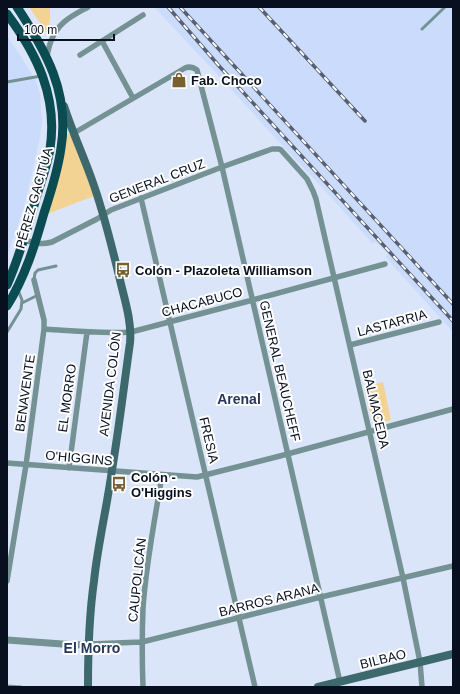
<svg xmlns="http://www.w3.org/2000/svg" width="460" height="694" font-family="Helvetica,sans-serif">
	<style>
		.built { fill: #cadbfc }
		.green { fill: #f2d393 }
		.lines { fill: none; stroke-linecap: round; stroke-linejoin: round }
		.service { stroke: #749194; stroke-width: 3 }
		.minor { stroke: #749194; stroke-width: 5.5 }
		.tertiary { stroke: #749194; stroke-width: 7 }
		.secondary { stroke: #3d696d; stroke-width: 8 }
		.primary { stroke: #0b4c52; stroke-width: 9 }
		.rail-casing { stroke: #576072; stroke-width: 3.5 }
		.rail { stroke: #fff; stroke-width: 2; stroke-dasharray: 6; stroke-linecap: butt }
		.labels { text-anchor: middle; dominant-baseline: central; stroke-width: 4; stroke-linejoin: round; paint-order: stroke }
		.poi-label { font-size: 13px; font-weight: bold; fill: #081020; stroke: #fff; text-anchor: start }
		.street-label { font-size: 13px; fill: #081020; stroke: #fff }
		.neighbourhood-label { font-size: 14px; font-weight: bold; fill: #25365d; stroke: #fff }
	</style>
	<rect width="100%" height="100%" fill="#dbe5f9"/>
	<!-- built -->
	<path class="built" d="M 154,7 L 453,7 L 453,332 L 395,268 L 386,257 L 388,254 L 376,242 L 373,244 L 316,181 L 279,142 L 231,89 Z
		M 7,36 L 20,55 L 36,81 L 40,94 L 42,121 L 40,136 L 32,173 L 23,210 L 7,256 Z"/>
	<!-- green -->
	<path class="green" d="M 29,7 L 50,7 L 50,19 L 48,31 L 47,33 Z
		M 67,134 L 70,134 L 85,170 L 94,196 L 47,214 Z
		M 383,382 L 391,420 L 376,424 L 372,421 L 364,387 Z"/>
	<g class="lines">
		<!-- service -->
		<path class="service" d="M 422,29 L 445,7
			M 7,82 L 41,76
			M 34,280 L 35,273 L 38,270 L 56,266
			M 22,303 L 38,295
			M 7,332 L 21,309 L 22,300 L 18,290
			M 7,686 L 21,687"/>
		<!-- minor -->
		<path class="minor" d="M 102,41 L 133,98
			M 80,55 L 143,15
			M 47,56 C 48,51 49,46 51,41 C 58,22 72,16 88,7
			M 74,133 L 185,68 C 190,66 193,67 197,70 L 222,167 L 340,682
			M 141,198 L 255,687
			M 24,240 C 34,243 42,245 52,242 L 97,219 L 111,210 L 222,167 L 272,149 L 279,149 L 281,150 L 307,179 L 313,191 L 316,199 L 403,578 L 420,662 L 422,687
			M 44,329 C 73,331 102,334 131,332 L 249,301 L 385,264
			M 350,345 L 439,322
			M 7,463 L 197,477 L 280,456 L 453,409
			M 69,468 L 87,332
			M 7,581 L 26,465 L 44,329 L 44,320 L 34,280
			M 89,644 L 142,642 L 321,597 L 453,566
			M 143,687 C 142,661 142,634 143,608 C 146,563 155,519 162,475"/>
		<!-- tertiary -->
		<path class="tertiary" d="M 7,640 L 76,645 L 89,644"/>
		<!-- secondary -->
		<path class="secondary" d="M 64,106 C 72,131 83,155 92,180 C 104,213 112,247 120,280 C 125,301 132,322 130,343 C 124,385 119,428 112,470 C 107,507 98,543 94,581 C 89,616 88,651 88,687
			M 318,687 L 453,654"/>
		<!-- primary -->
		<path class="primary" d="M 7,14 C 37,54 58,97 50,149 C 47,167 40,184 35,202 C 27,230 19,258 7,285
			M 7,306 C 25,277 35,245 44,213 C 51,192 58,170 61,148 C 70,93 46,51 17,7"/>
		<!-- rail casing -->
		<g class="rail-casing">
			<path id="rail" d="M 168,7 L 220,67 L 453,321
				M 180,7 L 453,304
				M 259,7 L 365,121"/>
		</g>
		<!-- rail -->
		<use href="#rail" class="rail"/>
	</g>
	<!-- icons -->
	<defs>
		<g id="shop-bare" transform="scale(1.2)"><path d="M-5-2.5h2.3a2.7 3.5 0 0 1 5.4 0H5L5.5 6h-11ZM-1.5-2.5h3a1.5 2.3 0 0 0-3 0Z" fill="#776131" stroke="#fff" stroke-width="2.5" paint-order="stroke"/></g>
		<g id="bus-bare" transform="scale(1.2)"><path d="M-5-6H5V4H4V6H2V4H-2V6H-4V4H-5ZM-3.5-4V0h7V-4ZM-3.5 1.2v1.5H-2V1.2ZM2 1.2v1.5H3.5V1.2Z" fill="#776131" stroke="#fff" stroke-width="2.5" paint-order="stroke"/></g>
	</defs>
	<g fill-rule="evenodd">
		<use href="#shop-bare" x="179" y="80"/>
		<use href="#bus-bare" x="123" y="270"/>
		<use href="#bus-bare" x="119" y="484"/>
	</g>
	<g class="labels">
		<!-- poi labels -->
		<g class="poi-label">
			<text x="191" y="80">Fab. Choco</text>
			<text x="135" y="270">Colón - Plazoleta Williamson</text>
			<text x="131" y="477">Colón -<tspan x="131" dy="15">O'Higgins</tspan></text>
		</g>
		<!-- street labels -->
		<g class="street-label">
			<text transform="translate(157 181) rotate(-21)">GENERAL CRUZ</text>
			<text transform="translate(34 198) rotate(-74)">PÉREZ GACITÚA</text>
			<text transform="translate(202 302) rotate(-15)">CHACABUCO</text>
			<text transform="translate(392 323) rotate(-15)">LASTARRIA</text>
			<text transform="translate(280 371) rotate(77)">GENERAL BEAUCHEFF</text>
			<text transform="translate(110 384) rotate(-83)">AVENIDA COLÓN</text>
			<text transform="translate(25 393) rotate(-82)">BENAVENTE</text>
			<text transform="translate(67 398) rotate(-82)">EL MORRO</text>
			<text transform="translate(376 409) rotate(77)">BALMACEDA</text>
			<text transform="translate(209 440) rotate(77)">FRESIA</text>
			<text transform="translate(79 458) rotate(5)">O'HIGGINS</text>
			<text transform="translate(137 580) rotate(-84)">CAUPOLICÁN</text>
			<text transform="translate(269 600) rotate(-14)">BARROS ARANA</text>
			<text transform="translate(383 659) rotate(-14)">BILBAO</text>
		</g>
		<!-- neighbourhood labels -->
		<g class="neighbourhood-label">
			<text x="239" y="399">Arenal</text>
			<text x="92" y="648">El Morro</text>
		</g>
	</g>
	<!-- border -->
	<rect width="460" height="694" fill="none" stroke="#081020" stroke-width="16"/>
	<!-- scale -->
	<path d="M18 34v6h96v-6" fill="none" stroke="#081020" stroke-width="2"/>
	<text x="24" y="34" font-size="12" fill="#081020" stroke="#ffffff" stroke-width="3" paint-order="stroke">100 m</text>
</svg>
